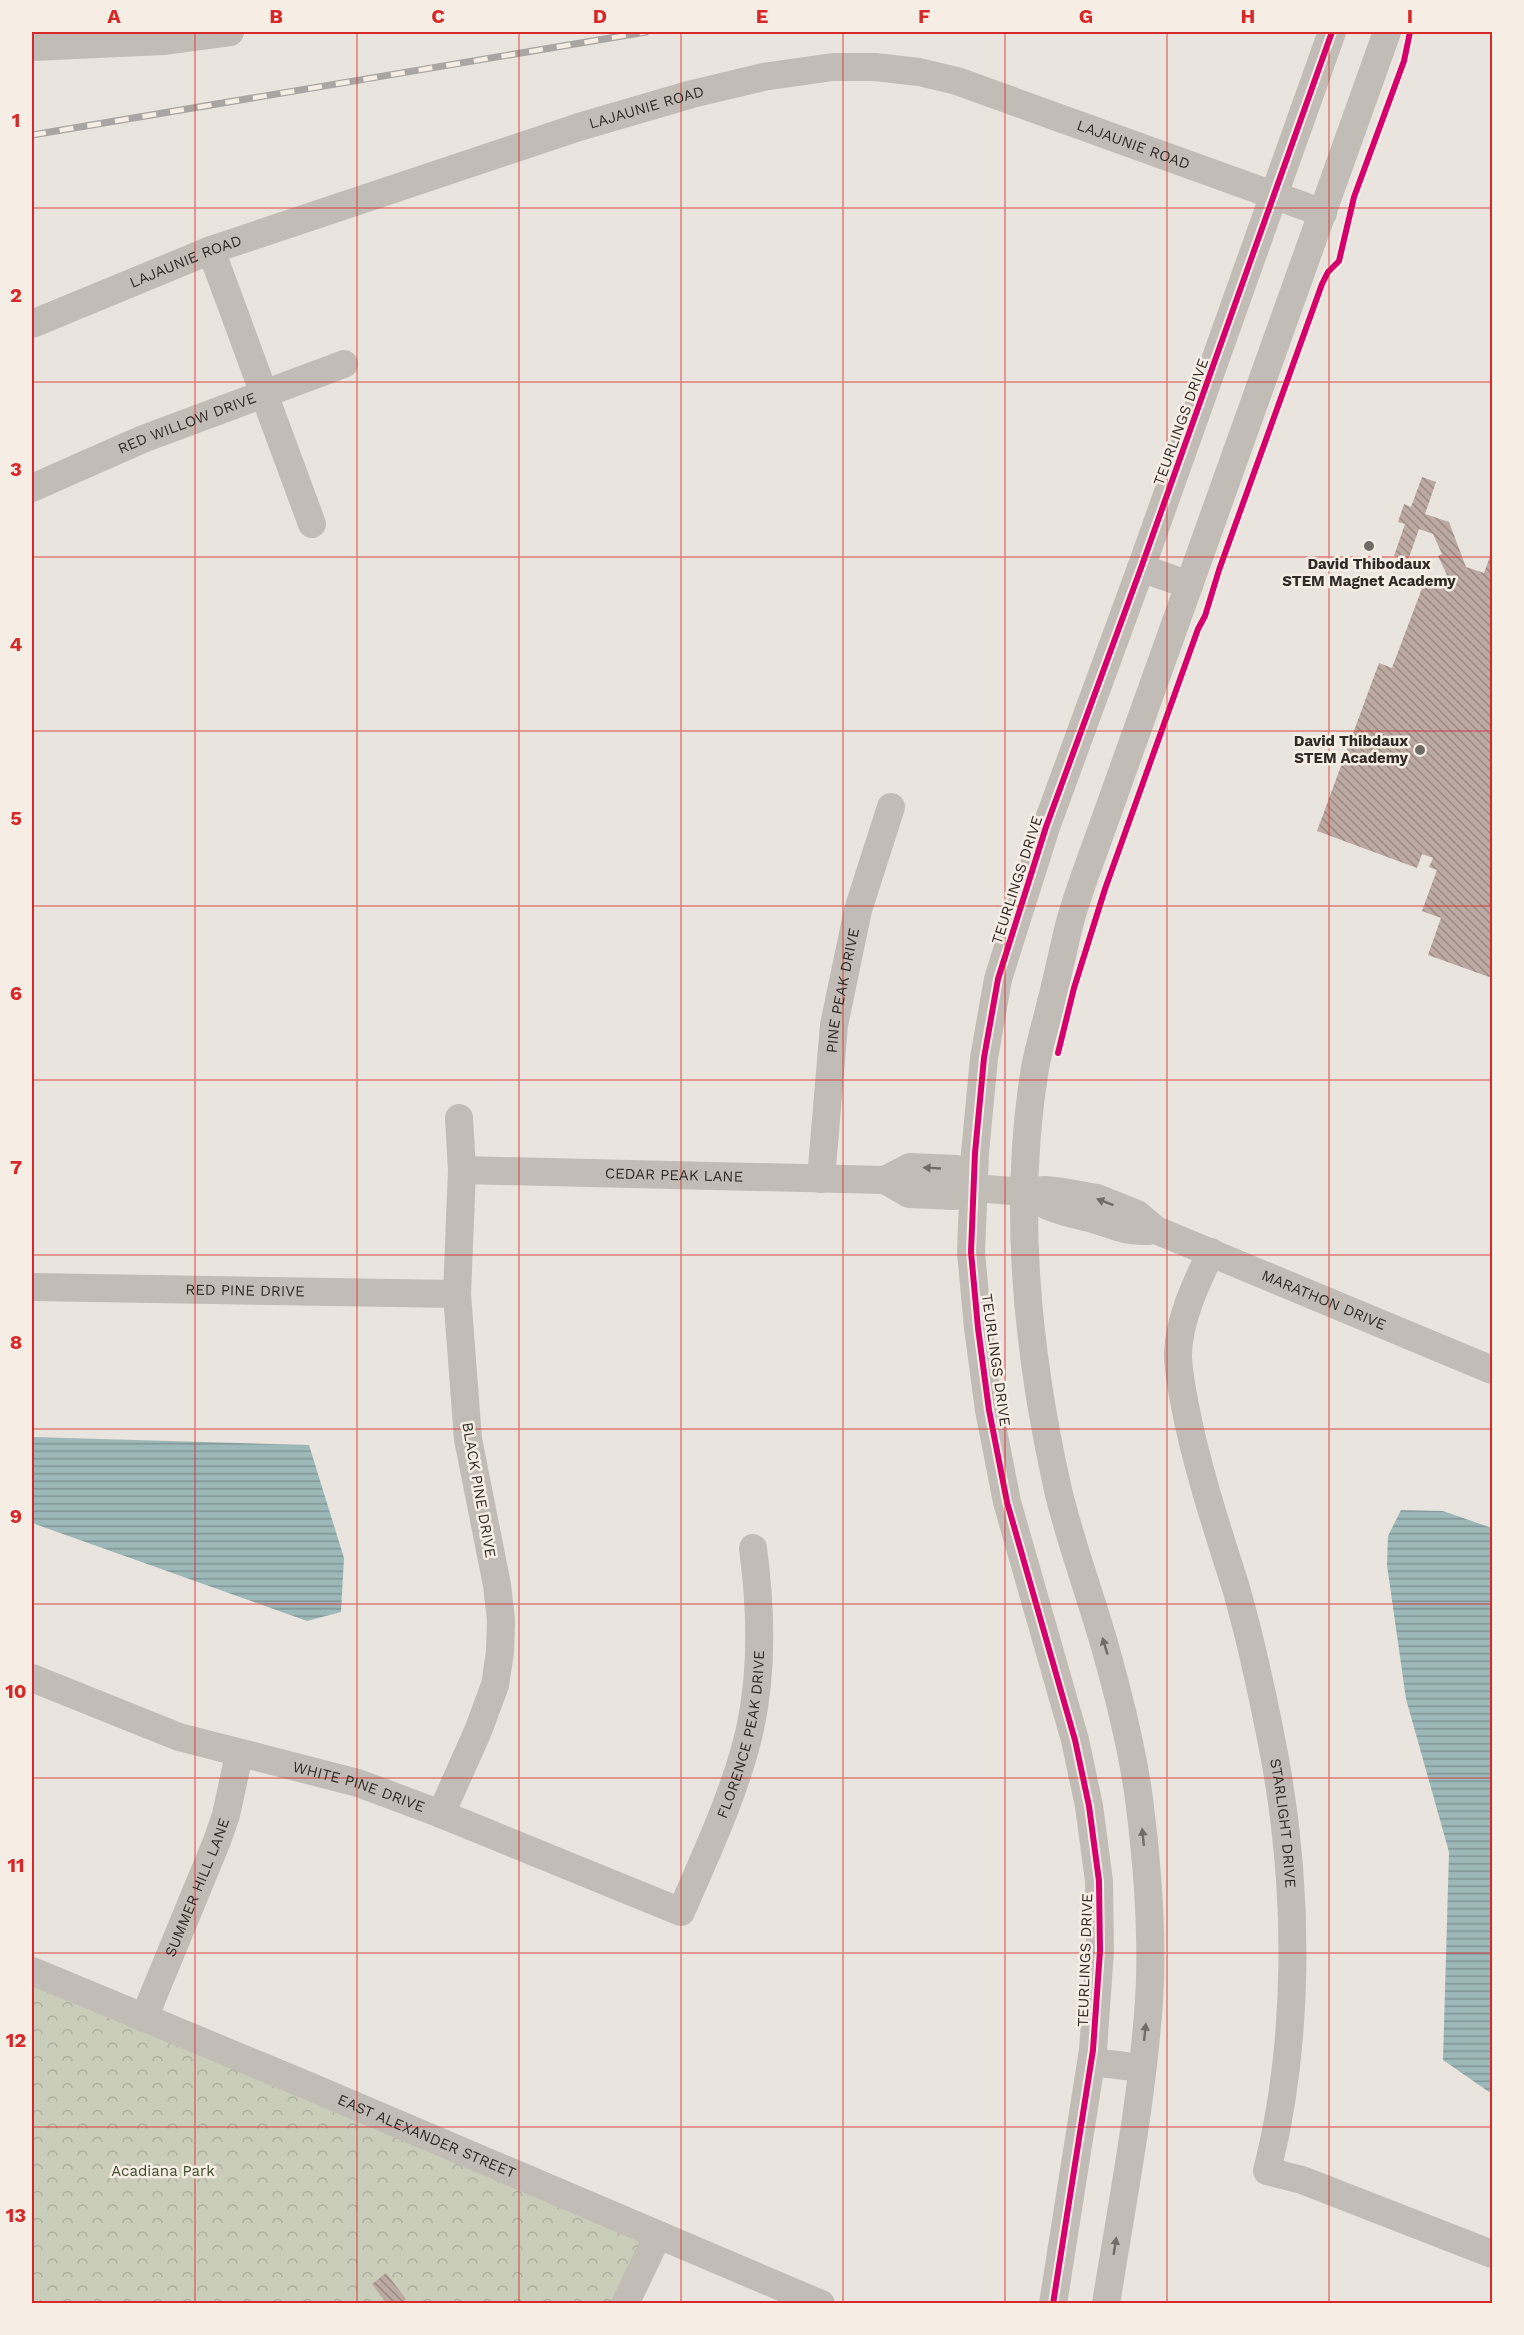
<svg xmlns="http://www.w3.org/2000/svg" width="1524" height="2335" font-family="'Work Sans',sans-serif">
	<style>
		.park { fill: url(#park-crowns) }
		.garden { fill: #cacdba }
		.water { fill: url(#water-rules) }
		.building { fill: url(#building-back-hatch) }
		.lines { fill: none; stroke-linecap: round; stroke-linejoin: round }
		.minor { stroke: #c2bcb7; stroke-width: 28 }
		.rail-casing { stroke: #a9a5a2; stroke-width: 7 }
		.rail { stroke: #f6eee5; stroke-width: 4.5; stroke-dasharray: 14; stroke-linecap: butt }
		.cycleway-casing { stroke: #f6eee5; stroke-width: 10 }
		.cycleway { stroke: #d6006c; stroke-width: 6 }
		.oneway { fill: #726c68 }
		.grid { fill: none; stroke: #d62828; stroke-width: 1.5; stroke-opacity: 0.55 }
		.poi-dot { fill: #716b67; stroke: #f6eee5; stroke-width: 2 }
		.labels { text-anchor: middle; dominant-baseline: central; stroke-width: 5; stroke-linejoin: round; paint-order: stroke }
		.street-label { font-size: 15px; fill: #312a27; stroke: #f6eee5 }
		.poi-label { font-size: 15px; font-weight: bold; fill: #312a27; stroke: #f6eee5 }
		.park-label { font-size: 15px; fill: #414c2e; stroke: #f6eee5 }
		.neatline { fill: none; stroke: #d62828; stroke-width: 2 }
		.grid-label { font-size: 20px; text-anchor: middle; font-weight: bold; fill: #d62828 }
	</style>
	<defs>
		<pattern id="park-crowns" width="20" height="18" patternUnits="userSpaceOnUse" patternTransform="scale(1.5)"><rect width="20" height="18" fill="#cacdba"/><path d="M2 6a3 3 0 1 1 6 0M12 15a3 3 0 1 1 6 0" fill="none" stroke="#aeb0a0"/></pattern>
		<pattern id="water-rules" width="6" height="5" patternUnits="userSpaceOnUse" patternTransform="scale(1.5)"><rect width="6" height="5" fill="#9db8b8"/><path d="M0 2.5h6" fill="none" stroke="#819696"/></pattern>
		<pattern id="building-back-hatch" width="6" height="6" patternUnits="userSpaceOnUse" patternTransform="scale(1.5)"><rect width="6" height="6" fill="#bba9a2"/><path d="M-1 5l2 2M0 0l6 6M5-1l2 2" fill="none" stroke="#998a84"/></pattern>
	</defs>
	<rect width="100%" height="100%" fill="#e9e4de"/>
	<!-- park -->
	<path class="park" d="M 32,1974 L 658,2235 L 627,2303 L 32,2303 Z"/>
	<!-- garden -->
	<path class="garden" d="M 32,2283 L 44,2286 L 39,2303 L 32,2303 Z"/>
	<!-- water -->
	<path class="water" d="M 32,1437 L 309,1445 L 344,1558 L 341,1612 L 307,1621 L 32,1523 Z
		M 1401,1510 L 1443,1511 L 1492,1528 L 1492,2094 L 1443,2060 L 1449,1852 L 1406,1699 L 1387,1565 L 1388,1536 Z"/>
	<!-- building -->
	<path class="building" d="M 1422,477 L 1436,482 L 1425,514 L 1449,522 L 1466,567 L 1484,573 L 1492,551 L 1492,978 L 1428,955 L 1441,918 L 1422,911 L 1437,870 L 1429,867 L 1433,858 L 1422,854 L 1417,868 L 1317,831 L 1379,663 L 1392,668 L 1424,583 L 1441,589 L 1447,575 L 1438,556 L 1442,554 L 1433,534 L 1419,529 L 1408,560 L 1394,556 L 1405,524 L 1398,522 L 1404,504 L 1411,507 Z
		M 386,2273 L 406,2299 L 400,2304 L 387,2304 L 372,2284 Z"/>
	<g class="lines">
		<!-- minor -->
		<g class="minor">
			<path d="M 32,47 L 163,41 L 230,32"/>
			<path d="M 211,250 L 312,524"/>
			<path id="s1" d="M 32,324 L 211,250 L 579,127 L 692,94 L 763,77 L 833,67 L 875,67 L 919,72 L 957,81 L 1323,213"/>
			<path id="s2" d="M 32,488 L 143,439 L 344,364"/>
			<path d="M 1141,568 L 1189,585"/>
			<path id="s3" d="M 462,1170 L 885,1180 L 910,1167 L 956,1169 L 975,1188"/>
			<path id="s4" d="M 821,1179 L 834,1025 L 858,910 L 891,807"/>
			<path id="s5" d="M 885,1180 L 909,1194 L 955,1196 L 975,1188 L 1024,1192 L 1045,1190 L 1063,1192 L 1097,1198 L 1137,1214 L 1156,1230 L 1492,1370"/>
			<path d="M 1028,1195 C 1049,1209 1065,1212 1089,1218 C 1112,1224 1124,1232 1148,1231"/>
			<path id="s6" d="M 1211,1252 C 1196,1284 1179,1318 1178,1354 C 1178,1371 1182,1389 1185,1406 C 1197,1468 1217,1528 1236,1588 C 1252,1644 1264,1701 1275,1759 C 1299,1891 1300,2041 1267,2171 L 1302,2180 L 1492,2254"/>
			<path id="s7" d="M 32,1287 L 457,1294"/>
			<path id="s8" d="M 32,1678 L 179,1737 L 358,1783 L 441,1814 L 681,1912 C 706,1854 736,1791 750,1729 C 763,1670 761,1608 753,1548"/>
			<path d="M 441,1814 L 478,1731 L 495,1685 L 500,1652 L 501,1620 L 497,1585 L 468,1439 L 457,1294 L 462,1170 L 459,1118"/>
			<path id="s9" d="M 32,1971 L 304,2084 L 821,2304"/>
			<path id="s10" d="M 144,2018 L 217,1841 L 226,1815 L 239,1755"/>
			<path d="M 1092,2062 L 1142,2068"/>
			<path d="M 625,2304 L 658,2235"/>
			<path d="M 1053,2304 L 1093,2050 L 1100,1951 L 1099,1881 L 1089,1806 L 1075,1740 L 1007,1502 L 989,1410 L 978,1328 L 971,1252 L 975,1153 L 984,1058 L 998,979 L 1046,827 L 1141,568 L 1332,32"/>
			<path d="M 1106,2304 C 1122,2203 1142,2102 1149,2001 C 1153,1936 1148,1871 1140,1807 C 1134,1756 1121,1704 1107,1654 C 1092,1599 1071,1545 1058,1490 C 1027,1352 1012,1208 1035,1068 C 1039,1046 1046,1024 1051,1002 C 1058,976 1063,949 1070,922 C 1077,896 1087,870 1096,845 L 1387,32"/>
		</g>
		<!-- rail casing -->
		<g class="rail-casing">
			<path id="rail" d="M 32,135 L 646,32"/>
		</g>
		<!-- rail -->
		<use href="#rail" class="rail"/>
		<!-- cycleway casing -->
		<g class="cycleway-casing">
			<path id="cycleway" d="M 1058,1053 L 1074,988 L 1105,889 L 1198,629 L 1205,616 L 1219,570 L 1322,284 L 1328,272 L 1339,261 L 1354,197 L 1404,61 L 1410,32
				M 1053,2304 L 1093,2050 L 1100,1951 L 1099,1881 L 1089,1806 L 1075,1740 L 1007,1502 L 989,1410 L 978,1328 L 971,1252 L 975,1153 L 984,1058 L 998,979 L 1046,827 L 1141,568 L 1332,32"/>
		</g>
		<!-- cycleway -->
		<use href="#cycleway" class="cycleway"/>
	</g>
	<!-- one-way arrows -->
	<defs><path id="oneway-solid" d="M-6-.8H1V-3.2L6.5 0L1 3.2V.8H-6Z" transform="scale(1.5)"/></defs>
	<g class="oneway">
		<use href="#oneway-solid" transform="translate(932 1168) rotate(-177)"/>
		<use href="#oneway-solid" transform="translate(1105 1202) rotate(-159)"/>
		<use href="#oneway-solid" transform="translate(1105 1646) rotate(-107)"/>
		<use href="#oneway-solid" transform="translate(1143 1837) rotate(-96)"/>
		<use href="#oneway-solid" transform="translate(1145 2032) rotate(-84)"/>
		<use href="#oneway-solid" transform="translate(1115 2246) rotate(-81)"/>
	</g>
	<!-- grid -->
	<path class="grid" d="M 195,32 L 195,2304M 357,32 L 357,2304M 519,32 L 519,2304M 681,32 L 681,2304M 843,32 L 843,2304M 1005,32 L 1005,2304M 1167,32 L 1167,2304M 1329,32 L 1329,2304M 32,208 L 1492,208M 32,382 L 1492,382M 32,557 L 1492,557M 32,731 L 1492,731M 32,906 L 1492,906M 32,1080 L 1492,1080M 32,1255 L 1492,1255M 32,1429 L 1492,1429M 32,1604 L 1492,1604M 32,1778 L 1492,1778M 32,1953 L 1492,1953M 32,2127 L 1492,2127"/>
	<!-- markers -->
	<g class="poi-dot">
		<circle cx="1369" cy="546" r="6"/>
		<circle cx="1420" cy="750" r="6"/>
	</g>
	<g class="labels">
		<!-- street labels -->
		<g class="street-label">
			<text stroke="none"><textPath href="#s1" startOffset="652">LAJAUNIE ROAD</textPath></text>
			<text stroke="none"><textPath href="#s1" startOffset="1156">LAJAUNIE ROAD</textPath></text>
			<text stroke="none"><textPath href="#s1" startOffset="166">LAJAUNIE ROAD</textPath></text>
			<text transform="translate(1181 422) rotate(-70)">TEURLINGS DRIVE</text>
			<text stroke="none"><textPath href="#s2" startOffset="168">RED WILLOW DRIVE</textPath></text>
			<text transform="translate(1017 880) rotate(-72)">TEURLINGS DRIVE</text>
			<text stroke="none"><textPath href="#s4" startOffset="190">PINE PEAK DRIVE</textPath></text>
			<text stroke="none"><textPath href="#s3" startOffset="212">CEDAR PEAK LANE</textPath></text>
			<text stroke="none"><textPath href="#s7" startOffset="213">RED PINE DRIVE</textPath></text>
			<text stroke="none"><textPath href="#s5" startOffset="468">MARATHON DRIVE</textPath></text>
			<text transform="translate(996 1360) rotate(82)">TEURLINGS DRIVE</text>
			<text transform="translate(479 1490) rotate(80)">BLACK PINE DRIVE</text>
			<text stroke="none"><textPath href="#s8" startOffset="880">FLORENCE PEAK DRIVE</textPath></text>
			<text stroke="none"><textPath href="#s8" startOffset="345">WHITE PINE DRIVE</textPath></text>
			<text stroke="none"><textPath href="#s6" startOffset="590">STARLIGHT DRIVE</textPath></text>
			<text stroke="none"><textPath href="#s10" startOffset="141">SUMMER HILL LANE</textPath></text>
			<text transform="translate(1085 1960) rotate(-88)">TEURLINGS DRIVE</text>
			<text stroke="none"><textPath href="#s9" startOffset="428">EAST ALEXANDER STREET</textPath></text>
		</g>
		<!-- poi labels -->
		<g class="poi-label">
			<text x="1369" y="564">David Thibodaux<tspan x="1369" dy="17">STEM Magnet Academy</tspan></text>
			<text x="1408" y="741" text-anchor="end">David Thibdaux<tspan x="1408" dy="17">STEM Academy</tspan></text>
		</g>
		<!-- park labels -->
		<g class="park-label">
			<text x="163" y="2171">Acadiana Park</text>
		</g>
	</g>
	<!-- border -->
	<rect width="1524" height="2335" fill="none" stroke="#f6eee5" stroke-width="66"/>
	<rect x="33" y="33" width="1458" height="2269" class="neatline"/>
	<g class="grid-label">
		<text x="114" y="23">A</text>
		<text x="276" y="23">B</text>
		<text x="438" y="23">C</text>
		<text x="600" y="23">D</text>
		<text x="762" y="23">E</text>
		<text x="924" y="23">F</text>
		<text x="1086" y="23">G</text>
		<text x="1248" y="23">H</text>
		<text x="1410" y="23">I</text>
		<text x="16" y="127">1</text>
		<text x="16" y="302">2</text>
		<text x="16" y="476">3</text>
		<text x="16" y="651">4</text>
		<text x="16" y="825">5</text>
		<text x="16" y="1000">6</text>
		<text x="16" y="1174">7</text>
		<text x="16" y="1349">8</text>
		<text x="16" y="1523">9</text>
		<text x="16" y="1698">10</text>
		<text x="16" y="1872">11</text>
		<text x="16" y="2047">12</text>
		<text x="16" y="2222">13</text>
	</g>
</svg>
